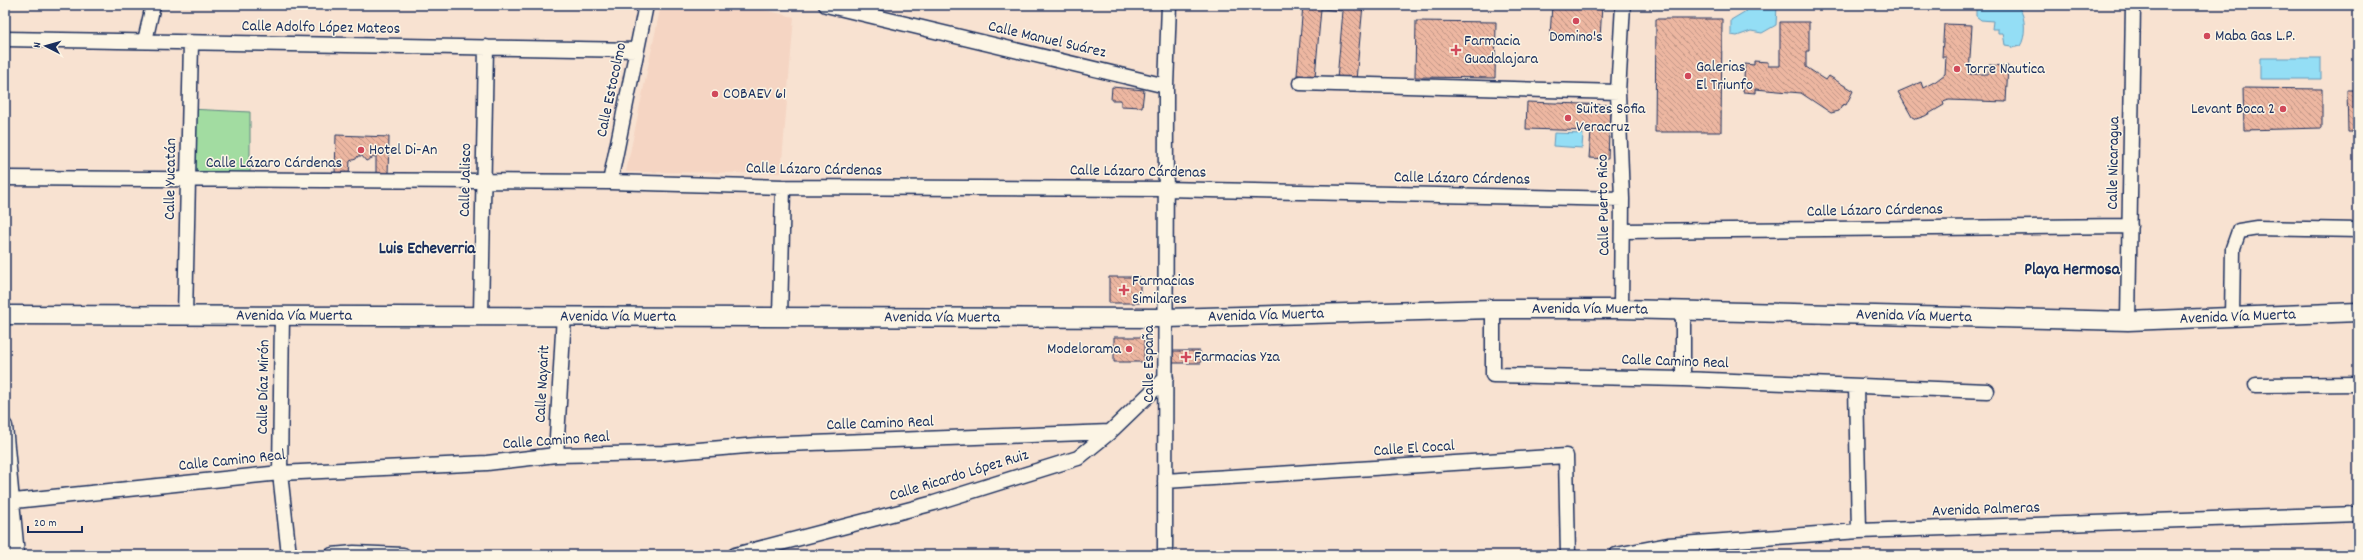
<svg xmlns="http://www.w3.org/2000/svg" width="2363" height="560" font-family="Dekko,sans-serif">
	<style>
		.built { fill: #f5d5c3 }
		.park { fill: #a2dca1; stroke: #5e8680 }
		.water { fill: #94def5; stroke: #6498b9 }
		.building { fill: url(#building-back-hatch); stroke: #1b2f5e }
		.lines { fill: none; stroke-linecap: round; stroke-linejoin: round }
		.minor-casing { stroke: #1b2f5e; stroke-width: 17 }
		.tertiary-casing { stroke: #1b2f5e; stroke-width: 21 }
		.minor { stroke: #fcf5e5; stroke-width: 14 }
		.tertiary { stroke: #fcf5e5; stroke-width: 18 }
		.poi-dot { fill: #d1495b; stroke: #fcf5e5; stroke-width: 1.5 }
		.labels { text-anchor: middle; dominant-baseline: central; stroke-width: 3; stroke-linejoin: round; paint-order: stroke }
		.street-label { font-size: 16px; fill: #1b2f5e; stroke: #fcf5e5 }
		.poi-label { font-size: 16px; fill: #1b2f5e; stroke: #fcf5e5; text-anchor: start }
		.neighbourhood-label { font-size: 17px; font-weight: bold; fill: #1b2f5e; stroke: #fcf5e5 }
	</style>
	<defs>
		<pattern id="building-back-hatch" width="6" height="6" patternUnits="userSpaceOnUse"><rect width="6" height="6" fill="#edb7a1"/><path d="M-1 5l2 2M0 0l6 6M5-1l2 2" fill="none" stroke="#bf9586"/></pattern>
	</defs>
	<rect width="100%" height="100%" fill="#f8e2d1"/>
	<filter id="ink" filterUnits="userSpaceOnUse"><feTurbulence type="fractalNoise" baseFrequency=".025" numOctaves="2"/><feDisplacementMap in="SourceGraphic" scale="8" xChannelSelector="R" yChannelSelector="G"/><feConvolveMatrix kernelMatrix="1 2 1 2 8 2 1 2 1" color-interpolation-filters="sRGB"/></filter>
	<g filter="url(#ink)">
		<!-- built -->
		<path class="built" d="M 661,5 L 744,5 L 794,17 L 781,173 L 626,172 Z"/>
		<!-- park -->
		<path class="park" d="M 189,109 L 250,112 L 250,181 L 188,180 Z"/>
		<!-- water -->
		<path class="water" d="M 1737,5 L 1777,5 L 1776,25 L 1762,33 L 1751,31 L 1737,36 L 1731,35 L 1731,20 L 1746,11 Z
			M 1976,5 L 2013,5 L 2019,8 C 2026,16 2026,38 2020,46 L 2012,48 L 2011,46 L 2005,45 L 2003,33 L 1998,33 L 1998,29 L 1992,29 L 1993,21 L 1981,20 L 1976,16 Z
			M 2260,58 L 2321,58 L 2321,79 L 2260,79 Z
			M 1554,133 L 1583,134 L 1582,148 L 1553,146 Z"/>
		<!-- building -->
		<path class="building" d="M 1303,5 L 1363,5 L 1356,80 L 1337,79 L 1343,11 L 1321,9 L 1315,77 L 1297,75 Z
			M 1552,5 L 1602,5 L 1600,39 L 1550,36 Z
			M 1656,19 L 1722,19 L 1721,132 L 1655,132 Z
			M 1416,21 L 1496,22 L 1495,78 L 1415,77 Z
			M 1780,22 L 1809,22 L 1809,51 L 1806,51 L 1806,67 L 1826,80 L 1829,76 L 1853,91 L 1846,105 L 1843,104 L 1839,111 L 1831,113 L 1801,93 L 1755,89 L 1755,93 L 1743,92 L 1745,64 L 1754,65 L 1754,61 L 1768,62 L 1768,66 L 1780,66 Z
			M 1944,24 L 1972,25 L 1969,74 L 1988,74 L 1989,65 L 2008,66 L 2006,102 L 1949,100 L 1943,102 L 1944,105 L 1925,116 L 1916,119 L 1912,117 L 1898,92 L 1921,82 L 1923,88 L 1936,81 L 1945,74 L 1946,57 L 1942,57 Z
			M 1112,87 L 1144,90 L 1142,107 L 1121,106 L 1121,100 L 1111,100 Z
			M 2243,88 L 2322,89 L 2322,128 L 2244,130 Z
			M 2347,90 L 2358,90 L 2358,132 L 2348,132 Z
			M 1527,102 L 1610,105 L 1608,159 L 1589,158 L 1591,131 L 1526,129 Z
			M 336,135 L 389,137 L 388,175 L 376,175 L 376,156 L 366,161 L 362,156 L 358,156 L 356,159 L 350,161 L 349,175 L 335,175 Z
			M 1109,277 L 1140,277 L 1140,303 L 1109,303 Z
			M 1114,337 L 1144,337 L 1144,362 L 1114,362 Z
			M 1172,351 L 1200,351 L 1201,363 L 1172,363 Z"/>
		<g class="lines">
			<!-- minor casing -->
			<g class="minor-casing">
				<path id="minor" d="M 826,5 L 1166,86
					M 5,39 L 637,50
					M 145,41 L 153,5
					M 1300,83 L 1618,92
					M 5,178 L 610,182 L 783,187 L 1165,189 L 1622,199
					M 610,182 L 646,5
					M 1622,231 L 2130,226
					M 1493,309 L 1493,375 L 1683,379 L 1987,391
					M 1621,309 L 1622,199 L 1618,92 L 1623,5
					M 1683,310 L 1683,379
					M 282,315 L 280,473 L 289,555
					M 481,315 L 486,47
					M 185,316 L 191,43
					M 780,317 L 783,187
					M 2232,317 L 2233,248 L 2239,231 L 2258,228 L 2358,230
					M 2128,321 L 2133,5
					M 2256,385 L 2358,384
					M 1856,386 L 1859,531
					M 5,426 L 17,555
					M 556,455 L 564,315
					M 1165,481 L 1566,456 L 1568,555
					M 5,502 L 280,473 L 487,463 L 556,455 L 663,453 L 758,445 L 1110,432
					M 332,555 L 354,553 L 403,555
					M 735,555 L 934,503 L 1078,458 L 1110,432 L 1166,378
					M 1165,555 L 1166,86 L 1169,5
					M 1616,555 L 1668,545 L 1859,531 L 2358,514"/>
			</g>
			<!-- tertiary casing -->
			<g class="tertiary-casing">
				<g id="tertiary">
					<path id="s1" d="M 5,315 L 1166,318 L 1493,309 L 1621,309 L 2128,321 L 2358,312"/>
				</g>
			</g>
			<!-- minor -->
			<use href="#minor" class="minor"/>
			<!-- tertiary -->
			<use href="#tertiary" class="tertiary"/>
		</g>
	</g>
	<!-- markers -->
	<g class="poi-dot">
		<circle cx="1576" cy="21" r="4"/>
		<circle cx="2207" cy="36" r="4"/>
		<path d="M1454 44h4v4h4v4h-4v4h-4v-4h-4v-4h4z"/>
		<circle cx="1957" cy="69" r="4"/>
		<circle cx="1688" cy="76" r="4"/>
		<circle cx="715" cy="94" r="4"/>
		<circle cx="2283" cy="109" r="4"/>
		<circle cx="1568" cy="118" r="4"/>
		<circle cx="361" cy="150" r="4"/>
		<path d="M1122 284h4v4h4v4h-4v4h-4v-4h-4v-4h4z"/>
		<circle cx="1129" cy="349" r="4"/>
		<path d="M1184 351h4v4h4v4h-4v4h-4v-4h-4v-4h4z"/>
	</g>
	<g class="labels">
		<!-- street labels -->
		<g class="street-label">
			<text transform="translate(321 28) rotate(1)">Calle Adolfo López Mateos</text>
			<text transform="translate(1047 40) rotate(13)">Calle Manuel Suárez</text>
			<text transform="translate(612 90) rotate(-78)">Calle Estocolmo</text>
			<text x="274" y="163">Calle Lázaro Cárdenas</text>
			<text transform="translate(2114 163) rotate(-89)">Calle Nicaragua</text>
			<text transform="translate(814 170) rotate(1)">Calle Lázaro Cárdenas</text>
			<text transform="translate(1138 172) rotate(1)">Calle Lázaro Cárdenas</text>
			<text transform="translate(171 179) rotate(-89)">Calle Yucatán</text>
			<text transform="translate(1462 179) rotate(1)">Calle Lázaro Cárdenas</text>
			<text transform="translate(466 180) rotate(-89)">Calle Jalisco</text>
			<text transform="translate(1604 205) rotate(-91)">Calle Puerto Rico</text>
			<text transform="translate(1875 211) rotate(-1)">Calle Lázaro Cárdenas</text>
			<text stroke="none"><textPath href="#s1" startOffset="1585">Avenida Vía Muerta</textPath></text>
			<text stroke="none"><textPath href="#s1" startOffset="289">Avenida Vía Muerta</textPath></text>
			<text stroke="none"><textPath href="#s1" startOffset="613">Avenida Vía Muerta</textPath></text>
			<text stroke="none"><textPath href="#s1" startOffset="1261">Avenida Vía Muerta</textPath></text>
			<text stroke="none"><textPath href="#s1" startOffset="1909">Avenida Vía Muerta</textPath></text>
			<text stroke="none"><textPath href="#s1" startOffset="937">Avenida Vía Muerta</textPath></text>
			<text stroke="none"><textPath href="#s1" startOffset="2233">Avenida Vía Muerta</textPath></text>
			<text transform="translate(1675 362) rotate(2)">Calle Camino Real</text>
			<text transform="translate(1149 364) rotate(-90)">Calle España</text>
			<text transform="translate(543 384) rotate(-87)">Calle Nayarit</text>
			<text transform="translate(264 387) rotate(-89)">Calle Díaz Mirón</text>
			<text transform="translate(880 424) rotate(-2)">Calle Camino Real</text>
			<text transform="translate(556 441) rotate(-4)">Calle Camino Real</text>
			<text transform="translate(1414 449) rotate(-4)">Calle El Cocal</text>
			<text transform="translate(232 461) rotate(-6)">Calle Camino Real</text>
			<text transform="translate(959 476) rotate(-17)">Calle Ricardo López Ruiz</text>
			<text transform="translate(1986 510) rotate(-2)">Avenida Palmeras</text>
		</g>
		<!-- poi labels -->
		<g class="poi-label">
			<text x="2215" y="36">Maba Gas L.P.</text>
			<text x="1576" y="37" text-anchor="middle">Domino's</text>
			<text x="1464" y="41">Farmacia<tspan x="1464" dy="18">Guadalajara</tspan></text>
			<text x="1696" y="67">Galerias<tspan x="1696" dy="18">El Triunfo</tspan></text>
			<text x="1965" y="69">Torre Nautica</text>
			<text x="723" y="94">COBAEV 61</text>
			<text x="1576" y="109">Suites Sofia<tspan x="1576" dy="18">Veracruz</tspan></text>
			<text x="2275" y="109" text-anchor="end">Levant Boca 2</text>
			<text x="369" y="150">Hotel Di-An</text>
			<text x="1132" y="281">Farmacias<tspan x="1132" dy="18">Similares</tspan></text>
			<text x="1121" y="349" text-anchor="end">Modelorama</text>
			<text x="1194" y="357">Farmacias Yza</text>
		</g>
		<!-- neighbourhood labels -->
		<g class="neighbourhood-label">
			<text x="427" y="250">Luis Echeverria</text>
			<text x="2072" y="271">Playa Hermosa</text>
		</g>
	</g>
	<!-- margin -->
	<rect width="2363" height="560" fill="none" stroke="#fcf5e5" stroke-width="20"/>
	<rect x="10" y="10" width="2343" height="540" fill="none" stroke="#1b2f5e" stroke-width="1.5" filter="url(#ink)"/>
	<!-- north arrow -->
	<g transform="translate(46 46) rotate(276)" stroke="#fcf5e5" stroke-width="3" paint-order="stroke">
	<path d="M0-3L7 15L0 10L-7 15Z" fill="#1b2f5e"/>
	<text y="-6" font-size="11" font-weight="bold" text-anchor="middle" fill="#1b2f5e">N</text>
	</g>
	<!-- scale -->
	<path d="M28 526v6h54v-6" fill="none" stroke="#1b2f5e" stroke-width="2"/>
	<text x="34" y="526" font-size="12" fill="#1b2f5e" stroke="#fcf5e5" stroke-width="3" paint-order="stroke">20 m</text>
</svg>
